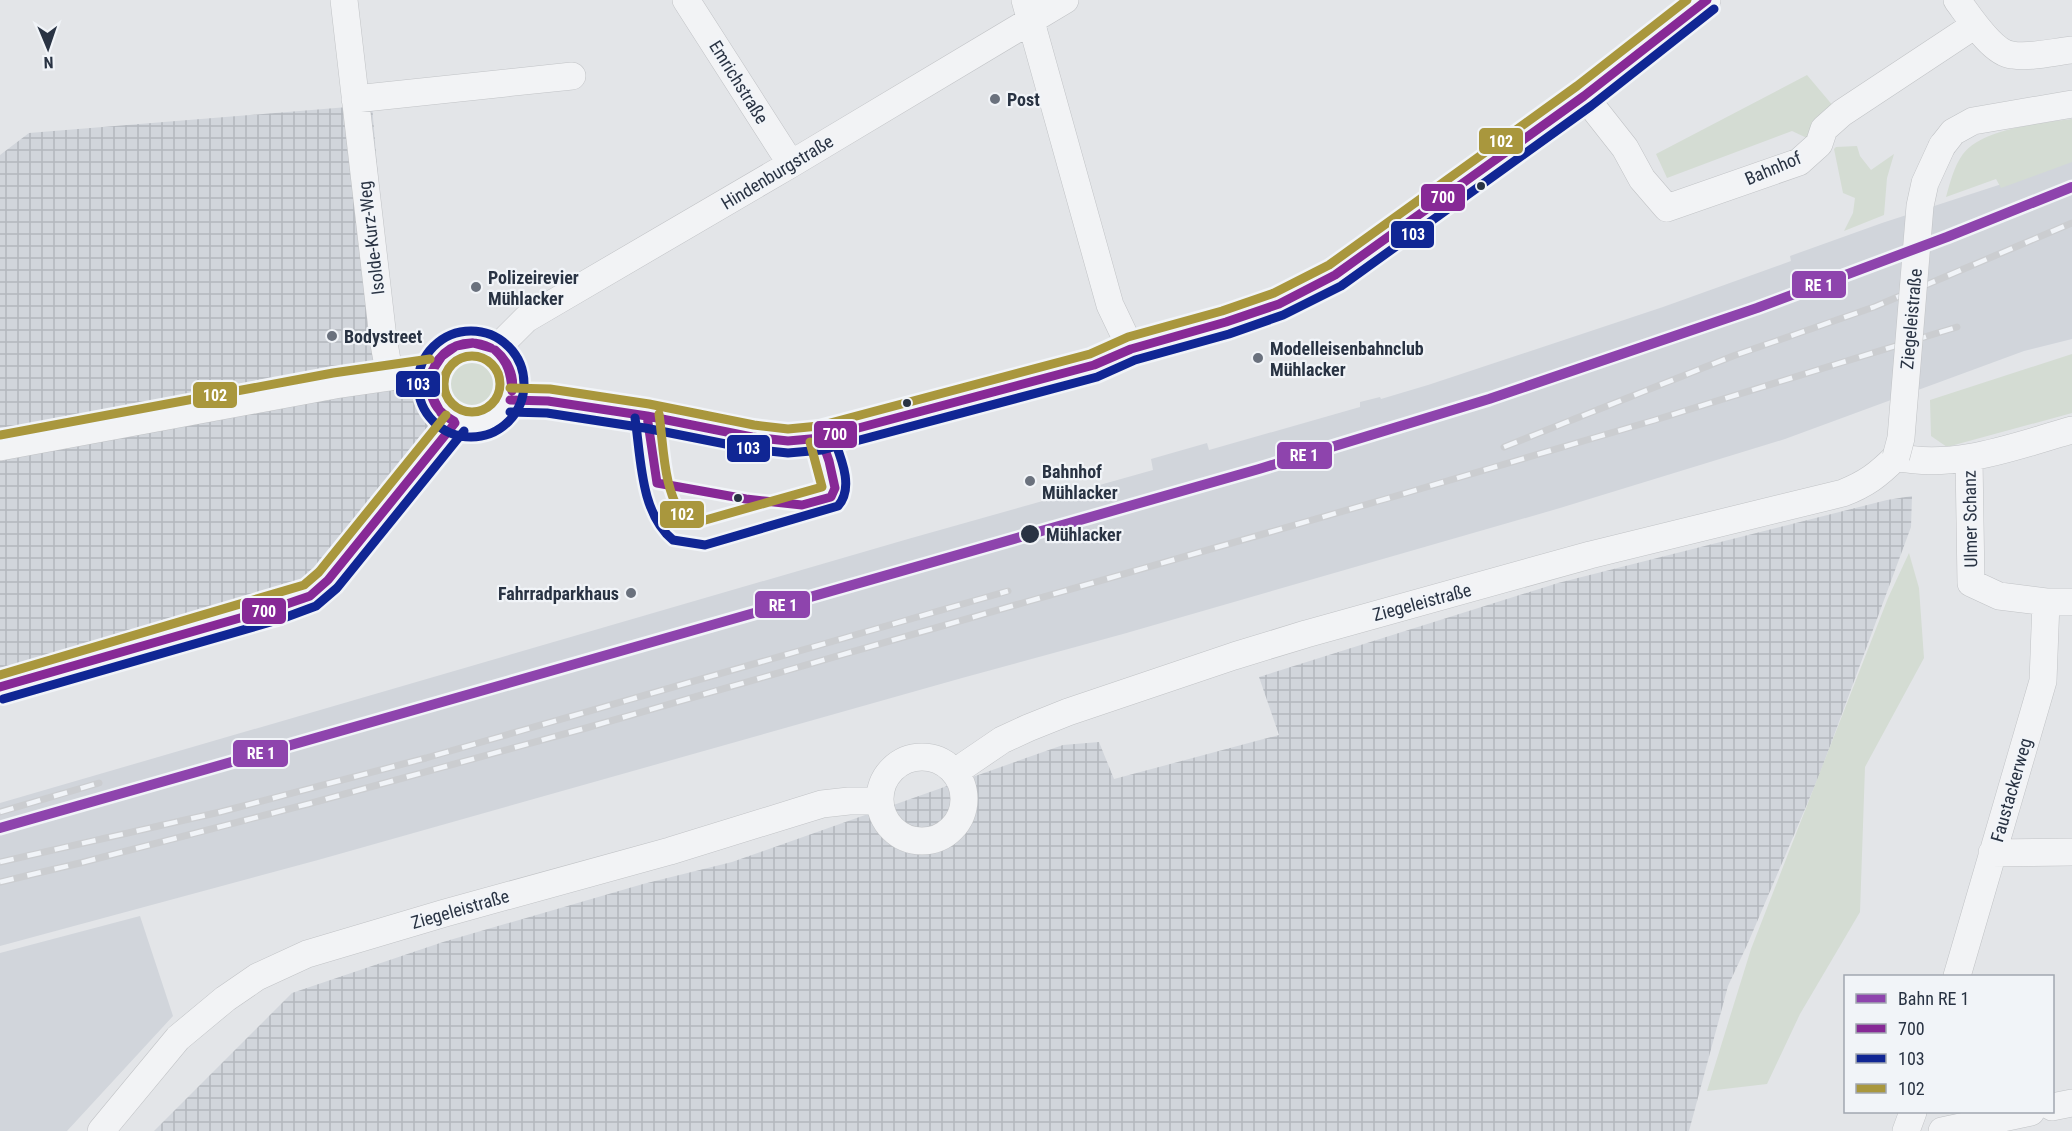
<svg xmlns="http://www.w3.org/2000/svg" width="2072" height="1131" font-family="'Roboto Condensed',sans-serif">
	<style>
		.built { fill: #d1d5db }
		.industrial { fill: url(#industrial-grid) }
		.grass { fill: #d4dcd3 }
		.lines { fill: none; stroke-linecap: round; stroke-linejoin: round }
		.minor-casing { stroke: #c1c3c6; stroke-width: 28 }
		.minor { stroke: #f2f3f5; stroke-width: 27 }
		.rail-casing { stroke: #cbcdd0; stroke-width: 7 }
		.rail { stroke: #f1f4f8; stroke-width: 4.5; stroke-dasharray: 14; stroke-linecap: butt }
		.minor-bridge-casing { stroke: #c1c3c6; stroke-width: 28; stroke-linecap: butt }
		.minor-bridge { stroke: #f2f3f5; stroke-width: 27 }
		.bus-1-casing { stroke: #f1f4f8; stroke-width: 14 }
		.bus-2-casing { stroke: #f1f4f8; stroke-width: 14 }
		.bus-3-casing { stroke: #f1f4f8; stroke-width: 14 }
		.bus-1 { stroke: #872996; stroke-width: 9 }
		.bus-2 { stroke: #102694; stroke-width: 9 }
		.bus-3 { stroke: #a9973d; stroke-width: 9 }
		.rail-1-casing { stroke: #f1f4f8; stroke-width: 15 }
		.rail-1 { stroke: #8e44ad; stroke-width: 10 }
		.poi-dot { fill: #6a717d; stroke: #f1f4f8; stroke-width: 2 }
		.bus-dot { fill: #293343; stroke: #f1f4f8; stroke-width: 2 }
		.labels { text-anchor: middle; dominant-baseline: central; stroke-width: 4.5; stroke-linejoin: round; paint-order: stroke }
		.street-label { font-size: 18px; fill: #293343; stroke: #f1f4f8 }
		.poi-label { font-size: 18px; font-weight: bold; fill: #293343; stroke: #f1f4f8; text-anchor: start }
		.stop-label { font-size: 18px; font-weight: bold; fill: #293343; stroke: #f1f4f8; text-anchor: start }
		.line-badge { stroke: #f1f4f8; stroke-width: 2 }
		.badge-label { font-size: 16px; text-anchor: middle; font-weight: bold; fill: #fff }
	</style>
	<defs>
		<pattern id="industrial-grid" width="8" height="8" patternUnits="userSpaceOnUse" patternTransform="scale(1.5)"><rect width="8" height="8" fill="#d1d5db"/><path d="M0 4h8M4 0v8" fill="none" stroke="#b3b7bd"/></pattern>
	</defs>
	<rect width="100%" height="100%" fill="#e3e5e8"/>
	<!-- built -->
	<path class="built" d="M 2072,161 L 2072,339 L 2024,351 L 1785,439 L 1560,508 L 1123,634 L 962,678 L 318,860 L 0,946 L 0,803 L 908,539 L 1153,470 L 1151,459 L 1207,443 L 1209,450 L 1360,407 L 1360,402 L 1380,397 L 1381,399 L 1428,385 L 1663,307 L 1791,261 L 1790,256 L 1882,223 Z
		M 140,916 L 173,1016 L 67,1131 L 0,1131 L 0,953 Z"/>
	<!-- industrial -->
	<path class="industrial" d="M 372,105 L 392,348 L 435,431 L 302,589 L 0,671 L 0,155 L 29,133 Z
		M 1912,496 L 1911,527 L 1819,776 L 1748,943 L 1728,986 L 1689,1131 L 154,1131 L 292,993 L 443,942 L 643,884 L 732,862 L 1063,745 L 1099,742 L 1114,779 L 1279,735 L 1259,677 L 1558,583 L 1887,500 Z"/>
	<!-- grass -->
	<path class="grass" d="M 1807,75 L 1834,107 L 1807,138 L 1792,131 L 1667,178 L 1656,154 Z
		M 2072,119 L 2072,162 L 2001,188 L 1996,179 L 1946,197 C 1950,183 1954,166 1963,154 C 1983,128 2041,123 2072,119 Z
		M 1857,146 L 1860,156 L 1871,170 L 1894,154 L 1887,178 L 1884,215 L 1844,231 L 1853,213 L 1855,198 L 1843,193 L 1834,149 L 1836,147 Z
		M 2072,354 L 2072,413 L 1947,447 L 1931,436 L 1930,400 Z
		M446 383a25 25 0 1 1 50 0a25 25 0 1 1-50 0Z
		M 1909,553 L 1919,588 L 1924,658 L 1865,767 L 1860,912 L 1800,1014 L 1767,1084 L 1707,1091 L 1751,949 L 1888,598 Z"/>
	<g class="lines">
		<!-- minor casing -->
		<g class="minor-casing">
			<path id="minor" d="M 344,0 L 383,338 L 390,377
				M 686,0 L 791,164
				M 1025,0 L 1110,305 L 1131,349
				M 1957,0 C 1969,16 1992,53 2012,55 C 2031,58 2053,52 2072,50
				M 1584,96 L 1625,148 L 1642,179 L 1667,208 L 1799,162 L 1819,144 L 1824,129 L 1842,113 L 1975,25
				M 355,99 L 572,76
				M 1942,146 L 1953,132 L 1973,121 L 2072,104
				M430 384a41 41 0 1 1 82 0a41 41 0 1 1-82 0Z
				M 495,350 L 526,319 L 791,164 L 1065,0
				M 510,400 L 548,401 L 647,416 L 752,437 L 788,441 L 821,438 L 1094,365 L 1131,349 L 1226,322 L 1279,304 L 1335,275 L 1584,96 L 1707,0
				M 0,447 L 335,385 L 432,371
				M 1969,459 L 1971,583 L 1999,596 L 2046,602 L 2072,602
				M 0,687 L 278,607 L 310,596 L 328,580 L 455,423
				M880 799a42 42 0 1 1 84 0a42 42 0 1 1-84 0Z
				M 955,772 L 1002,740 L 1028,728 L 1068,712 L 1234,656 L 1306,634 L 1590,555 L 1843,493 C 1866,484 1878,475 1896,457 C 1956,470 2015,446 2072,430
				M 1992,853 L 2072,852
				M 1957,976 L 2043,681 L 2046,602
				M 2052,1107 L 2072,1103
				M 101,1131 L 178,1038 L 225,999 L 257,977 L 307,954 L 445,913 L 670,851 L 822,804 L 849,801 L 879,801
				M 1906,1131 L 1913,1112
				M 1942,1131 L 2031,1112"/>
		</g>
		<!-- minor -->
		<use href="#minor" class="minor"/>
		<!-- rail casing -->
		<g class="rail-casing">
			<path id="rail" d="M 1504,447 L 1733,356 L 1874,307 L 2072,223
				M 0,812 L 99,783
				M 0,825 L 71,808
				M 0,862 L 220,812 L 426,758 L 1008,591
				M 0,882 L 80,863 L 308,804 L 586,728 L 1389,498 L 1655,420 L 1957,327"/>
		</g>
		<!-- rail -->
		<use href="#rail" class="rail"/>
		<!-- minor-bridge casing -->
		<g class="minor-bridge-casing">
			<path id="minor-bridge" d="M 1896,457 L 1901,438 L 1920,206 L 1925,183 L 1942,146"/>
		</g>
		<!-- minor-bridge -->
		<use href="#minor-bridge" class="minor-bridge"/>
		<!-- bus-1 casing -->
		<g class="bus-1-casing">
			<path id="bus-1" d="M 495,350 C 507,360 515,375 512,391
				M 495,350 C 508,362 511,374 512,391
				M 510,400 L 548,401 L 647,416 L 752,437 L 788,441 L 821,438 L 1094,365 L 1131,349 L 1226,322 L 1279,304 L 1335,275 L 1584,96 L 1707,0
				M 647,416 L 657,483 L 746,499 L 802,505 L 831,497 L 835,488 L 829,461 L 821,438
				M 454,421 C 404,396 440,324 491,348
				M 454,421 L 441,413 L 432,396 L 432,371 L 442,356 L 456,346 L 473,343 L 491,348
				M 0,687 L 278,607 L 310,596 L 328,580 L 455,423"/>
		</g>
		<!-- bus-2 casing -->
		<g class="bus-2-casing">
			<path id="bus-2" d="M418 384a53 53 0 1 1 106 0a53 53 0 1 1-106 0Z
				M 510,412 L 547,413 L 645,428 L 751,449 L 788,453 L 822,450 L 1097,377 L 1135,360 L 1229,334 L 1283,315 L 1341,286 L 1591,106 L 1714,9
				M 635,418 C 641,457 640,513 673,540 L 705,545 L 838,506 C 855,487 840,456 832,434
				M 3,699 L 281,619 L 316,606 L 337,588 L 464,431"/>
		</g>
		<!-- bus-3 casing -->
		<g class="bus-3-casing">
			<path id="bus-3" d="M444 384a28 28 0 1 1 56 0a28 28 0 1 1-56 0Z
				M 510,388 L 550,389 L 649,404 L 754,425 L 788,429 L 819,426 L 1090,354 L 1128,337 L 1222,311 L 1274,293 L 1329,265 L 1577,86 L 1687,0
				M 659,414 C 664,448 663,492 685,519 L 702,521 L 822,487 L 810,442
				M 0,435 L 333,373 L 430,359
				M 0,675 L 304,585 L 319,572 L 446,415"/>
		</g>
		<!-- bus-1 -->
		<use href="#bus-1" class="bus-1"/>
		<!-- bus-2 -->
		<use href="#bus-2" class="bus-2"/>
		<!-- bus-3 -->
		<use href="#bus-3" class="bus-3"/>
		<!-- rail-1 casing -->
		<g class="rail-1-casing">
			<path id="rail-1" d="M 0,828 L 1259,469 L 1489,399 L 1757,308 L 1947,237 L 2072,187"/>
		</g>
		<!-- rail-1 -->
		<use href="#rail-1" class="rail-1"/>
	</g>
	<!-- markers -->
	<g class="poi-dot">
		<circle cx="995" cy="99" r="6"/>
		<circle cx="476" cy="287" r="6"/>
		<circle cx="332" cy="336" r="6"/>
		<circle cx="1258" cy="358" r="6"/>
		<circle cx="1030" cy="481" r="6"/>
		<circle cx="631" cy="593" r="6"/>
	</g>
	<g class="bus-dot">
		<circle cx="1481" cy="186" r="5"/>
		<circle cx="907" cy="403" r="5"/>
		<circle cx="738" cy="498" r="5"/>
		<circle cx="1030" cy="534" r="10"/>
	</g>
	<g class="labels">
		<!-- street labels -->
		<g class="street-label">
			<text transform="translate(739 82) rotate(58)">Emrichstraße</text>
			<text transform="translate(1773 168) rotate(-23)">Bahnhof</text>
			<text transform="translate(777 172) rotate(-31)">Hindenburgstraße</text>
			<text transform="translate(371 238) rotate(-97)">Isolde-Kurz-Weg</text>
			<text transform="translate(1911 319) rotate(-85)">Ziegeleistraße</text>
			<text transform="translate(1970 519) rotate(-91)">Ulmer Schanz</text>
			<text transform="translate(1422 602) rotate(-15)">Ziegeleistraße</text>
			<text transform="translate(2011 790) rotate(-74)">Faustackerweg</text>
			<text transform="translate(460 909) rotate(-16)">Ziegeleistraße</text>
		</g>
		<!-- poi labels -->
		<g class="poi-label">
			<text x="1007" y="99">Post</text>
			<text x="488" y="277">Polizeirevier<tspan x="488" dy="21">Mühlacker</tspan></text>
			<text x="344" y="336">Bodystreet</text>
			<text x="1270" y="348">Modelleisenbahnclub<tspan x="1270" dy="21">Mühlacker</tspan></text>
			<text x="1042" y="471">Bahnhof<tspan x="1042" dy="21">Mühlacker</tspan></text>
			<text x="619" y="593" text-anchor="end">Fahrradparkhaus</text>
		</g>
		<!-- stop labels -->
		<g class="stop-label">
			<text x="1046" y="534">Mühlacker</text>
		</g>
	</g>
	<g class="line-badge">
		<rect x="1478" y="127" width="46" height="28" rx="6" fill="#a9973d"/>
		<rect x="1420" y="183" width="46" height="29" rx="6" fill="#872996"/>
		<rect x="1390" y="220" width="45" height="29" rx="6" fill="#102694"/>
		<rect x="1791" y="270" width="56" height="29" rx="6" fill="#8e44ad"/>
		<rect x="395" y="370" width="46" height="28" rx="6" fill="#102694"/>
		<rect x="192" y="381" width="46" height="28" rx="6" fill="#a9973d"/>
		<rect x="813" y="420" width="45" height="29" rx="6" fill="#872996"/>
		<rect x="726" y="434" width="45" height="29" rx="6" fill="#102694"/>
		<rect x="1276" y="441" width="57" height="29" rx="6" fill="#8e44ad"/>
		<rect x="659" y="500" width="46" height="29" rx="6" fill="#a9973d"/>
		<rect x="754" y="590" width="57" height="29" rx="6" fill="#8e44ad"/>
		<rect x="241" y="597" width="46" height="28" rx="6" fill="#872996"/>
		<rect x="232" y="739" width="57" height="29" rx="6" fill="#8e44ad"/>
	</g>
	<g class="badge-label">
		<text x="1501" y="147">102</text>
		<text x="1443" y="203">700</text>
		<text x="1413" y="240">103</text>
		<text x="1819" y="291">RE 1</text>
		<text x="418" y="390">103</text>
		<text x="215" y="401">102</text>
		<text x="835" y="440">700</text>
		<text x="748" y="454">103</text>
		<text x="1304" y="461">RE 1</text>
		<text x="682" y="520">102</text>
		<text x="783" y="611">RE 1</text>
		<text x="264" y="617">700</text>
		<text x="261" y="759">RE 1</text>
	</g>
	<!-- legend -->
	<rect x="1844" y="975" width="210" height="138" fill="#f1f4f8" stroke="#a1a7b0" stroke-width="1.5"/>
	<rect x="1856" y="994" width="30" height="9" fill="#8e44ad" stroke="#a1a7b0" stroke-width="1.5"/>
	<text x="1898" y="1005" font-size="18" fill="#293343">Bahn RE 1</text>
	<rect x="1856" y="1024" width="30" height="9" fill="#872996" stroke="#a1a7b0" stroke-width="1.5"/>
	<text x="1898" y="1035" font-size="18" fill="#293343">700</text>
	<rect x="1856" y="1054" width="30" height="9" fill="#102694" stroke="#a1a7b0" stroke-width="1.5"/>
	<text x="1898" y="1065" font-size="18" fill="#293343">103</text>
	<rect x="1856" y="1084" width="30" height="9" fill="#a9973d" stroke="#a1a7b0" stroke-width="1.5"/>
	<text x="1898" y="1095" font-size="18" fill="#293343">102</text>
	<!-- north arrow -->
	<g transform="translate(48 48) rotate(178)" stroke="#f1f4f8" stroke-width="4.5" paint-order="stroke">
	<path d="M0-4.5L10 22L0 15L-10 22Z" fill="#293343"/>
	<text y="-9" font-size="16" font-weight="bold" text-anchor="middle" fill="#293343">N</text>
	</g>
</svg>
